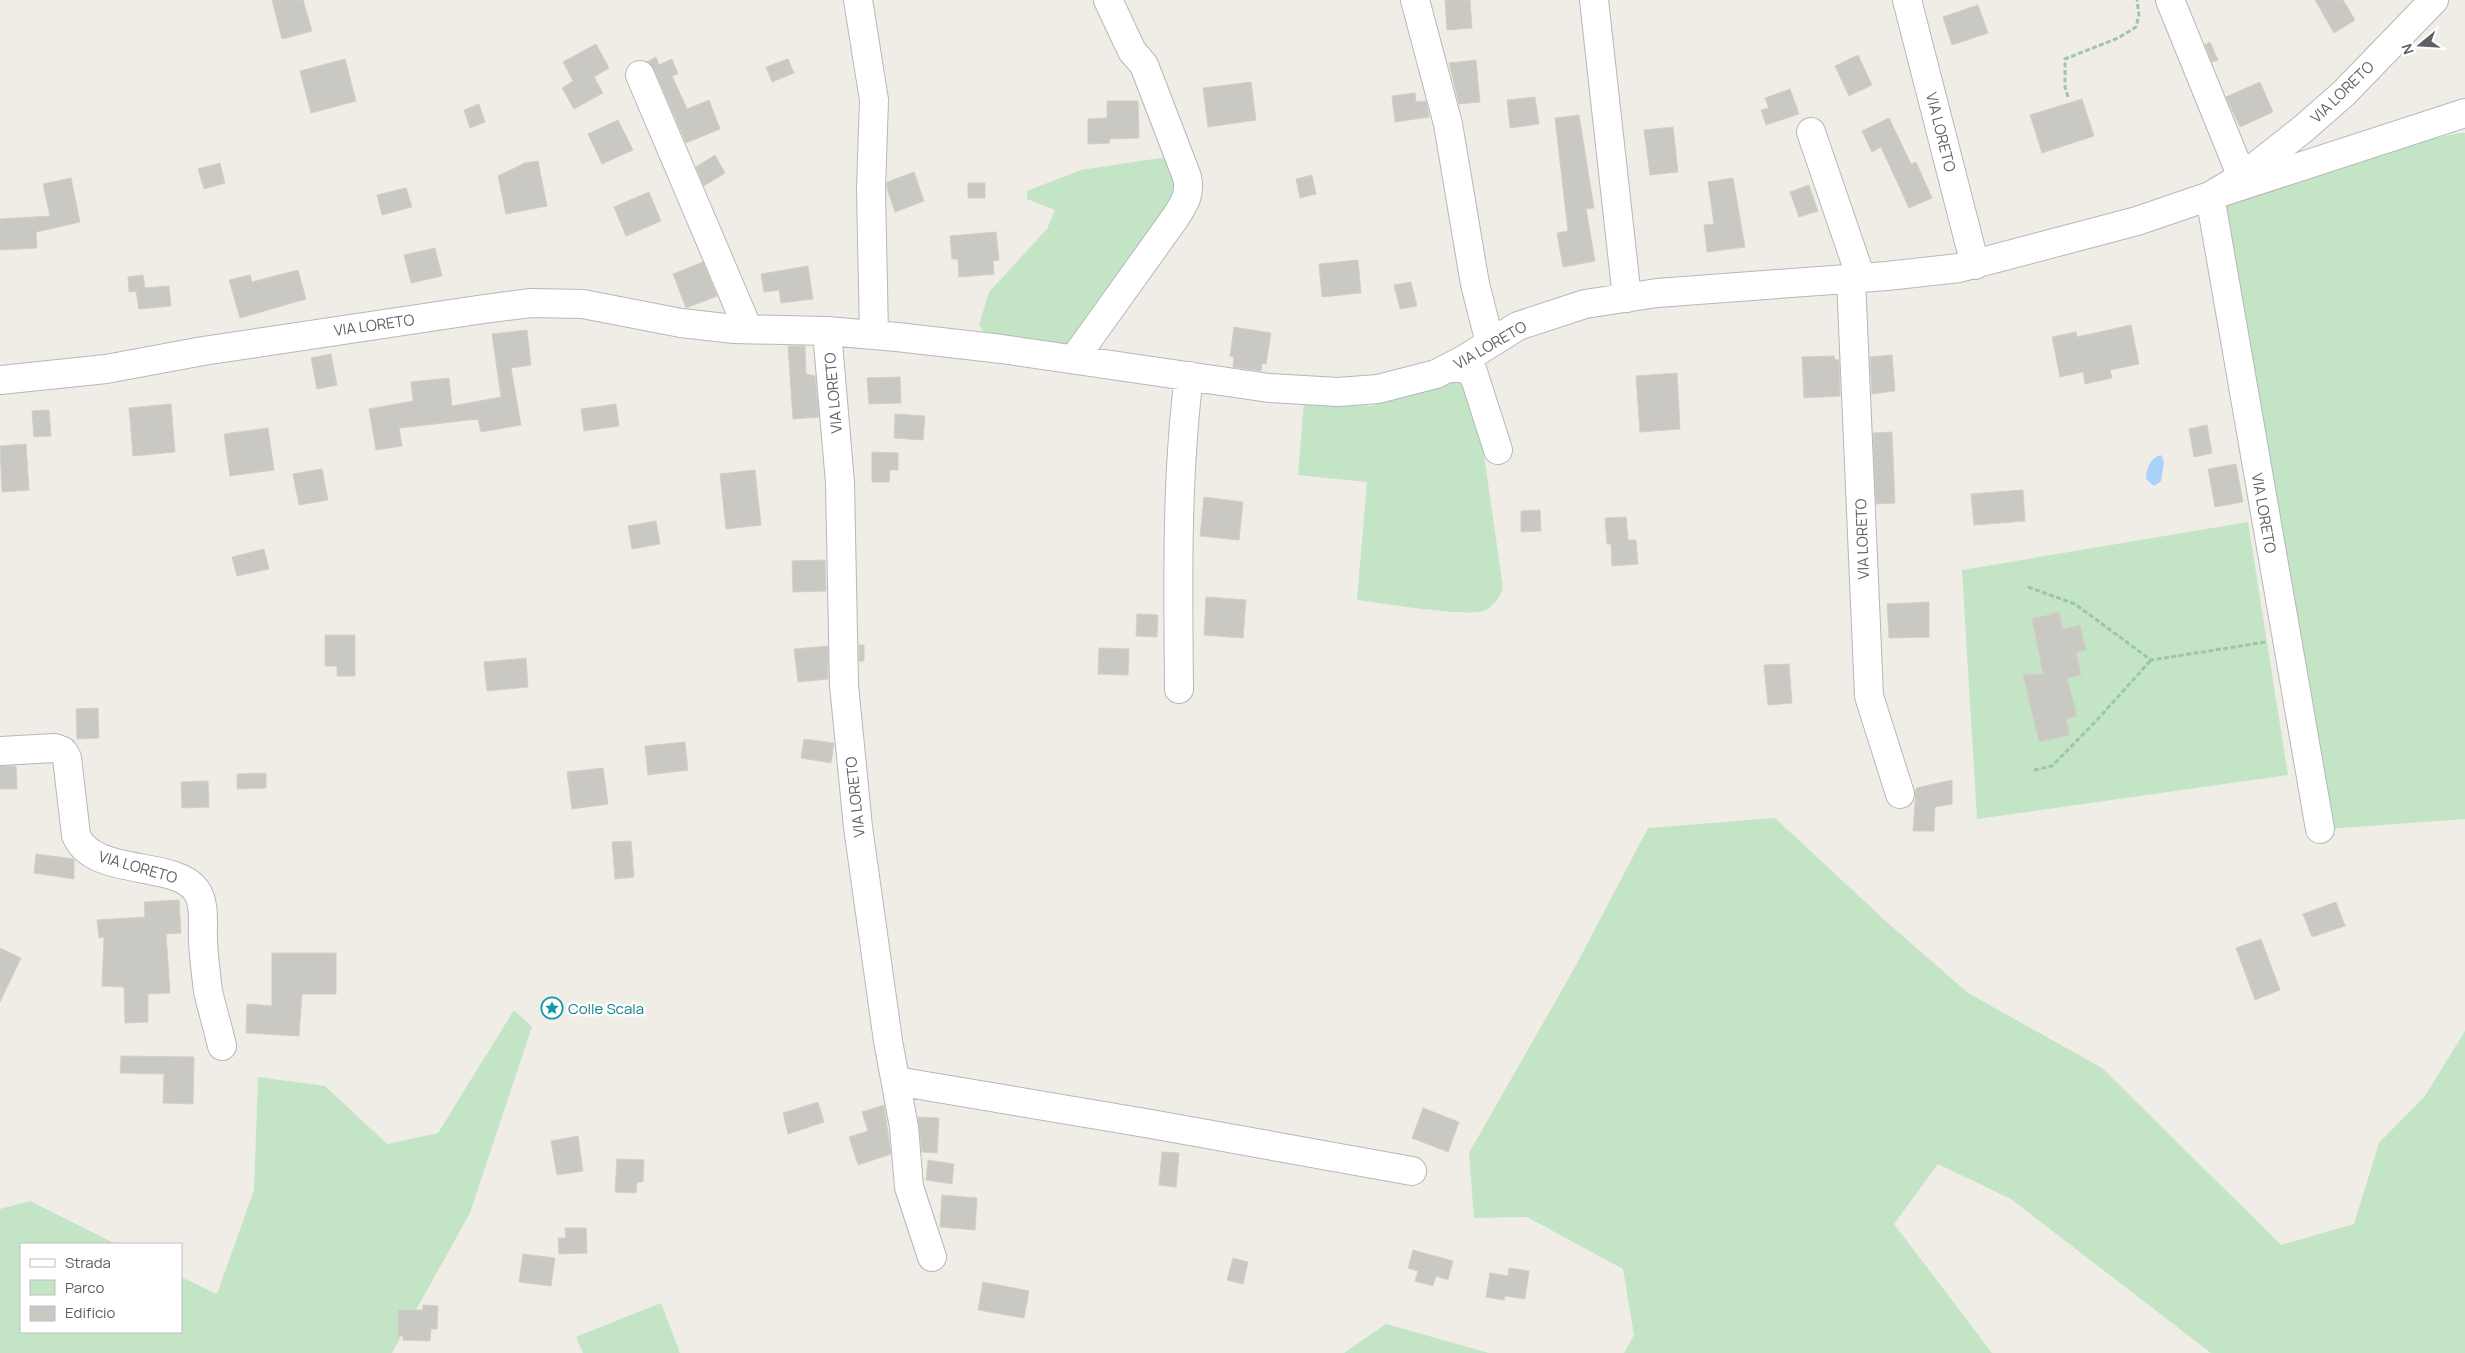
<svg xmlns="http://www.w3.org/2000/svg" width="2465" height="1353" font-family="Manrope,sans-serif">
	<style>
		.green { fill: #c3e5c5 }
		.water { fill: #a9d2fb }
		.building { fill: #cac8c2; stroke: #d3d0c4 }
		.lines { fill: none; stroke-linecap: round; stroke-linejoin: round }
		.minor-casing { stroke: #b6b7bc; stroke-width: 30 }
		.path { stroke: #9dc5ab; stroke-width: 3; stroke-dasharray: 5 2.5; stroke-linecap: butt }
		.minor { stroke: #fff; stroke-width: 28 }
		.labels { text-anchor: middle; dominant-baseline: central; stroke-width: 5; stroke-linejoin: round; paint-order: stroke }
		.street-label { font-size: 15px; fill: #5d6065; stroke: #fff }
		.culture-label { font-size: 15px; fill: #0d838f; stroke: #fff; text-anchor: start }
	</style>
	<rect width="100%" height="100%" fill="#efede6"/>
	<!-- green -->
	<path class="green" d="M 2460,133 L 2465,133 L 2465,819 L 2327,829 L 2223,206 L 2429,139 Z
		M 1167,157 L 1184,187 L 1075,350 L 996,340 L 984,333 L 979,325 L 989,292 L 1047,229 L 1055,210 L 1027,199 L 1027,191 L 1081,170 Z
		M 1461,377 L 1477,406 L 1503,588 C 1500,598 1493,607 1483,611 C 1464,617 1382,603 1357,600 L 1367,482 L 1298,475 L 1304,402 L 1371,406 Z
		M 2248,522 L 2288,775 L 1977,819 L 1962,570 Z
		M 1775,818 L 1890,925 L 1968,993 L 2102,1068 L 2281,1245 L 2354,1224 L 2379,1143 L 2425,1096 L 2465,1031 L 2465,1353 L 2211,1353 L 2011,1199 L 1938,1164 L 1894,1224 L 1992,1353 L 1624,1353 L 1634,1335 L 1623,1269 L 1527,1217 L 1474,1218 L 1469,1153 L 1574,969 L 1648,828 Z
		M 514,1010 L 532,1027 L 470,1213 L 392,1353 L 0,1353 L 0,1209 L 30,1201 L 116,1244 L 21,1244 L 21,1332 L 181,1332 L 181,1277 L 217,1294 L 254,1190 L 258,1077 L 325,1086 L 387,1144 L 438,1133 Z
		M 661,1303 L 680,1353 L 583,1353 L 576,1337 Z
		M 1386,1324 L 1489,1353 L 1344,1353 Z"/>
	<!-- water -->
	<path class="water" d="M 2161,455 L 2164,462 L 2161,481 L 2154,486 L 2146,479 C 2146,469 2151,457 2161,455 Z"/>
	<!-- building -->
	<path class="building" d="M 272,0 L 303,0 L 312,31 L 282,39 Z
		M 1445,0 L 1470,0 L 1472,28 L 1447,30 Z
		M 2315,0 L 2343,0 L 2355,20 L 2334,33 Z
		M 1978,5 L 1988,33 L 1952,45 L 1943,17 Z
		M 2210,42 L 2218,60 L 2212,62 L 2205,45 Z
		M 596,44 L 609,68 L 594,77 L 603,93 L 574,109 L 562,88 L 573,81 L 563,62 Z
		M 1858,55 L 1872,85 L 1849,96 L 1835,66 Z
		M 656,57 L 659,65 L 672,59 L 678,74 L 672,76 L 687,109 L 709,100 L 720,129 L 686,143 L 654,69 L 647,62 Z
		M 345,59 L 356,101 L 311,113 L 300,71 Z
		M 788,59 L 794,73 L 772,82 L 766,67 Z
		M 1476,60 L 1480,102 L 1459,104 L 1449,63 Z
		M 1251,82 L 1256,120 L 1208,127 L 1203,88 Z
		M 2260,82 L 2273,112 L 2240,127 L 2226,97 Z
		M 1790,89 L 1799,114 L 1766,125 L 1761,110 L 1769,108 L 1765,98 Z
		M 1415,93 L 1416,102 L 1426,101 L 1429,117 L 1395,122 L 1392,96 Z
		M 1535,97 L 1539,124 L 1510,128 L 1507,100 Z
		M 2082,99 L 2094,136 L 2042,153 L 2030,115 Z
		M 1107,101 L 1138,101 L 1139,138 L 1109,139 L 1110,143 L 1088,144 L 1088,119 L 1107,118 Z
		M 479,104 L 485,122 L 470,128 L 464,110 Z
		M 1579,115 L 1594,208 L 1586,209 L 1595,261 L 1563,267 L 1557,233 L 1568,231 L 1555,118 Z
		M 1889,118 L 1911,164 L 1916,162 L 1932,198 L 1909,208 L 1881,147 L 1872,152 L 1862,131 Z
		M 618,120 L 633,150 L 602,164 L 588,134 Z
		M 1673,127 L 1678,172 L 1650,175 L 1644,130 Z
		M 715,155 L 725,173 L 704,186 L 696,167 Z
		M 538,161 L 547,206 L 506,214 L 498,176 L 525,163 Z
		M 220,163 L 225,183 L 204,189 L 198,169 Z
		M 914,172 L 924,201 L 895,212 L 887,189 L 887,182 Z
		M 1312,175 L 1316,194 L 1300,198 L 1296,179 Z
		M 71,178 L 80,222 L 36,232 L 37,248 L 0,250 L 0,219 L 50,216 L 43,184 Z
		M 1733,178 L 1745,247 L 1707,252 L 1704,225 L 1714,224 L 1708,182 Z
		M 968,183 L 985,183 L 985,198 L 968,198 Z
		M 1809,185 L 1818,211 L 1799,217 L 1790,192 Z
		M 406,188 L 412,207 L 382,215 L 377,195 Z
		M 649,192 L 661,221 L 626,236 L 614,207 Z
		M 996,232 L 999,260 L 993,261 L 994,274 L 959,277 L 958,259 L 952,259 L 950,236 Z
		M 435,248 L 442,276 L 411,283 L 404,255 Z
		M 1358,260 L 1361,293 L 1322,297 L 1319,264 Z
		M 703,262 L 717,296 L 686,308 L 673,274 Z
		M 808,266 L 813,299 L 781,303 L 779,290 L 764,292 L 761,274 Z
		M 298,270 L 306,299 L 240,318 L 229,280 L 250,275 L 252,282 Z
		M 143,275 L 145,288 L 169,286 L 171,306 L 139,309 L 136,291 L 129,292 L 128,277 Z
		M 1411,282 L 1417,306 L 1400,309 L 1394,285 Z
		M 2131,325 L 2139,364 L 2110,370 L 2112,378 L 2085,384 L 2083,372 L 2060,377 L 2052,337 L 2076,332 L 2077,337 Z
		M 1234,327 L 1271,333 L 1266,364 L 1262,363 L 1261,371 L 1233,367 L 1234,357 L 1230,356 Z
		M 527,330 L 531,365 L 511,368 L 521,425 L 481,432 L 478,419 L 399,428 L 402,446 L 376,450 L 369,409 L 413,401 L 411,382 L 449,378 L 452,406 L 501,397 L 492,334 Z
		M 788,346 L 805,346 L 806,374 L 815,376 L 819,417 L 793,419 Z
		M 331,354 L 337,385 L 317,389 L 311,358 Z
		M 1892,355 L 1895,391 L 1872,394 L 1870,357 Z
		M 1834,356 L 1835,360 L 1839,360 L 1840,396 L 1804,398 L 1802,357 Z
		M 1677,373 L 1680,429 L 1640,432 L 1636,376 Z
		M 900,377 L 901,403 L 869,404 L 867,378 Z
		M 171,404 L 175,452 L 133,456 L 129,408 Z
		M 616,404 L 619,426 L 584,431 L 581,409 Z
		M 49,410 L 51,436 L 34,437 L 32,411 Z
		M 895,414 L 925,416 L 923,440 L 894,438 Z
		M 2207,425 L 2212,453 L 2194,457 L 2189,429 Z
		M 268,428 L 274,470 L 230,476 L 224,434 Z
		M 1892,432 L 1895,503 L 1876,504 L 1873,433 Z
		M 26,444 L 29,490 L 2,492 L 0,446 Z
		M 872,452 L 898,453 L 898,470 L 890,470 L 889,482 L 872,482 Z
		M 2236,464 L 2243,502 L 2215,507 L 2208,469 Z
		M 322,469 L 328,500 L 299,505 L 293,474 Z
		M 755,470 L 761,525 L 726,529 L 720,474 Z
		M 2023,490 L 2025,521 L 1974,525 L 1971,494 Z
		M 1204,497 L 1243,502 L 1239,540 L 1200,536 Z
		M 1540,510 L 1541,531 L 1521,532 L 1521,511 Z
		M 1626,517 L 1628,540 L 1636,540 L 1638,564 L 1612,566 L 1611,544 L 1607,544 L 1605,518 Z
		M 656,521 L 660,544 L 632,549 L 628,526 Z
		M 264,549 L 269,569 L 237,576 L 232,557 Z
		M 825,560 L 826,591 L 793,592 L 792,561 Z
		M 1206,597 L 1246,600 L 1243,638 L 1204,635 Z
		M 1929,602 L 1929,637 L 1889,638 L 1887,604 Z
		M 2059,612 L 2063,629 L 2080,625 L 2086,650 L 2076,652 L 2081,675 L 2067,678 L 2077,716 L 2066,719 L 2070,735 L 2039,742 L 2023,675 L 2043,674 L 2032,619 Z
		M 1137,614 L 1158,615 L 1157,637 L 1136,636 Z
		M 325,635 L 355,635 L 355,676 L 337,676 L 337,666 L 325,666 Z
		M 859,645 L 864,645 L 864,661 L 859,661 Z
		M 828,646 L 828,679 L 798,682 L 794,649 Z
		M 1099,648 L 1129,649 L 1128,675 L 1098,674 Z
		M 526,658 L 528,687 L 487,691 L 484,662 Z
		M 1789,664 L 1792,703 L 1768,705 L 1764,665 Z
		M 98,708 L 99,738 L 77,739 L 76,709 Z
		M 804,739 L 834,743 L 831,763 L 801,758 Z
		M 685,742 L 688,770 L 648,775 L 645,746 Z
		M 0,766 L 16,766 L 17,789 L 0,789 Z
		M 603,768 L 608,804 L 572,809 L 567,772 Z
		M 266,773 L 266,788 L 237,789 L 237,774 Z
		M 1952,780 L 1952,804 L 1935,807 L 1934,831 L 1913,831 L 1916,788 Z
		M 208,781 L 209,807 L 182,808 L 181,782 Z
		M 631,841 L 634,877 L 615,879 L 612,842 Z
		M 36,854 L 74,859 L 74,879 L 34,873 Z
		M 179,900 L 181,933 L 166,934 L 170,993 L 148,994 L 148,1022 L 125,1023 L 124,987 L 102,986 L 104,937 L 99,938 L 97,920 L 145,917 L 144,902 Z
		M 2336,902 L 2345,926 L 2312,937 L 2303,914 Z
		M 2261,939 L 2280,990 L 2255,1000 L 2236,948 Z
		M 0,948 L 21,958 L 0,1002 Z
		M 272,953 L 336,953 L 336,994 L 302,994 L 299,1036 L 246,1033 L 247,1004 L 272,1006 Z
		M 121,1056 L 194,1057 L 193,1104 L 163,1103 L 164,1074 L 120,1073 Z
		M 818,1102 L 824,1122 L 788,1134 L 783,1113 Z
		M 884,1105 L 891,1154 L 858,1165 L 849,1137 L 868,1131 L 862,1112 Z
		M 1423,1108 L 1459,1122 L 1448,1152 L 1412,1138 Z
		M 918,1117 L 939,1118 L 937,1153 L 922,1152 Z
		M 578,1136 L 583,1171 L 557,1175 L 551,1141 Z
		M 1162,1152 L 1179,1153 L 1176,1187 L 1159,1185 Z
		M 617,1159 L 644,1160 L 643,1182 L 637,1182 L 636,1193 L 615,1192 Z
		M 928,1160 L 954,1164 L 952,1184 L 926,1180 Z
		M 942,1195 L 977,1198 L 975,1230 L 940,1227 Z
		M 565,1228 L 586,1228 L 587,1253 L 559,1254 L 558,1238 L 566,1238 Z
		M 1413,1250 L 1453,1261 L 1448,1280 L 1436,1276 L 1433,1286 L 1415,1281 L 1418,1271 L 1408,1268 Z
		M 523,1254 L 555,1258 L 551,1286 L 519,1282 Z
		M 1233,1258 L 1248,1262 L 1243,1284 L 1227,1280 Z
		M 1509,1268 L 1529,1271 L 1525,1299 L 1505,1296 L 1504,1300 L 1486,1297 L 1490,1273 L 1508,1276 Z
		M 983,1282 L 1029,1291 L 1024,1318 L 978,1310 Z
		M 423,1305 L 438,1306 L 437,1329 L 431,1329 L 430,1341 L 403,1340 L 403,1336 L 398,1335 L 398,1310 L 423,1310 Z"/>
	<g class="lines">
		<!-- minor casing -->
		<g class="minor-casing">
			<path id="minor" d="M 858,0 L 874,100 L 871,189 L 874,335
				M 1415,0 L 1448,124 L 1475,284 L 1490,343
				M 1594,0 L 1627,298
				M 1907,0 L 1975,265
				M 2170,0 L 2242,177
				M 640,75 L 748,329
				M 1811,132 L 1861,278
				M 1851,279 L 1869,696 L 1900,794
				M 827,331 L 840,483 L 844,685 L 858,827 L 888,1041 L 904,1127 L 909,1187 L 932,1257
				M 1074,359 L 1175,218 C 1184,204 1191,194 1187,177 L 1144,65 L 1132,51 L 1108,0
				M 1450,368 L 1462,368 L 1473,372 L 1498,450
				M 0,380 L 106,369 L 203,351 L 484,309 L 531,303 L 583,304 L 681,323 L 734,329 L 827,331 L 897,337 L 1002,349 L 1269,388 L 1338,392 L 1378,389 L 1436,374 L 1465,359 L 1518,326 L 1585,304 L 1657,293 L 1887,276 L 1959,268 L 2137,221 L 2210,196 L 2242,177 L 2303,129 L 2343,94 L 2434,0
				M 1179,689 C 1178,584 1176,480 1189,376
				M 0,751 L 55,748 L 63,751 L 67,758 L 76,835 C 92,877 175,860 196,890 C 206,904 202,925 203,942 C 204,958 206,975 208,991 C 212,1009 218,1028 222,1046
				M 2320,829 L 2210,196 L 2465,113
				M 896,1081 L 1151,1124 L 1412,1171"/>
		</g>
		<!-- path -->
		<path class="path" d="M 2068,97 L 2065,87 L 2065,59 L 2118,38 L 2136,27 L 2139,15 L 2137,0
			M 2028,587 L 2075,604 L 2151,660 L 2266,642
			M 2034,770 L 2052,766 L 2097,720 L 2151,660"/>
		<!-- minor -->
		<use href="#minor" class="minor"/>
	</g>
	<!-- icons -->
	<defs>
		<g id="sight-ring" transform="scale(1.125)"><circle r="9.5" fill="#fff" stroke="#0f9aa8" stroke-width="1.5"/><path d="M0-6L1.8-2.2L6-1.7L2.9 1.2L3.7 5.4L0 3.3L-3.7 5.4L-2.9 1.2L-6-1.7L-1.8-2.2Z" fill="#0f9aa8"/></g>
	</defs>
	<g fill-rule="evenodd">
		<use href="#sight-ring" x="552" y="1008"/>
	</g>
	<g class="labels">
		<!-- street labels -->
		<g class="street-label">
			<text transform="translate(2342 92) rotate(-44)">VIA LORETO</text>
			<text transform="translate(1941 132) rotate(76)">VIA LORETO</text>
			<text transform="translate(374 325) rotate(-8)">VIA LORETO</text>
			<text transform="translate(1490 345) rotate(-30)">VIA LORETO</text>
			<text transform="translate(833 393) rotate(-95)">VIA LORETO</text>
			<text transform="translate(2264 513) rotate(80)">VIA LORETO</text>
			<text transform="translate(1862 539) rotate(-92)">VIA LORETO</text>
			<text transform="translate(855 797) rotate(-96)">VIA LORETO</text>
			<text transform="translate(138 867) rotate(16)">VIA LORETO</text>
		</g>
		<!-- culture labels -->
		<g class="culture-label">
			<text x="568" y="1008">Colle Scala</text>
		</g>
	</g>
	<!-- legend -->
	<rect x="20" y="1243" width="162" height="90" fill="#ffffff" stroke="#bebfc1"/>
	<rect x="30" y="1259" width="25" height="8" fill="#ffffff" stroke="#bebfc1"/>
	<text x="65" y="1268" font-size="15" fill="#5d6065">Strada</text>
	<rect x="30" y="1280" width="25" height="15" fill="#c3e5c5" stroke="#bebfc1"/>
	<text x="65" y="1293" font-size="15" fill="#5d6065">Parco</text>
	<rect x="30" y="1306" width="25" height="15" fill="#cac8c2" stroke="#bebfc1"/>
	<text x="65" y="1318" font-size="15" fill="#5d6065">Edificio</text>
	<!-- north arrow -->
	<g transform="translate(2420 45) rotate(252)" stroke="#ffffff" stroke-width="4" paint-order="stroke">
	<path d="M0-4L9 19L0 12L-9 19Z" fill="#5d6065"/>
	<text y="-8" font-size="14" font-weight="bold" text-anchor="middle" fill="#5d6065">N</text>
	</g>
</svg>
